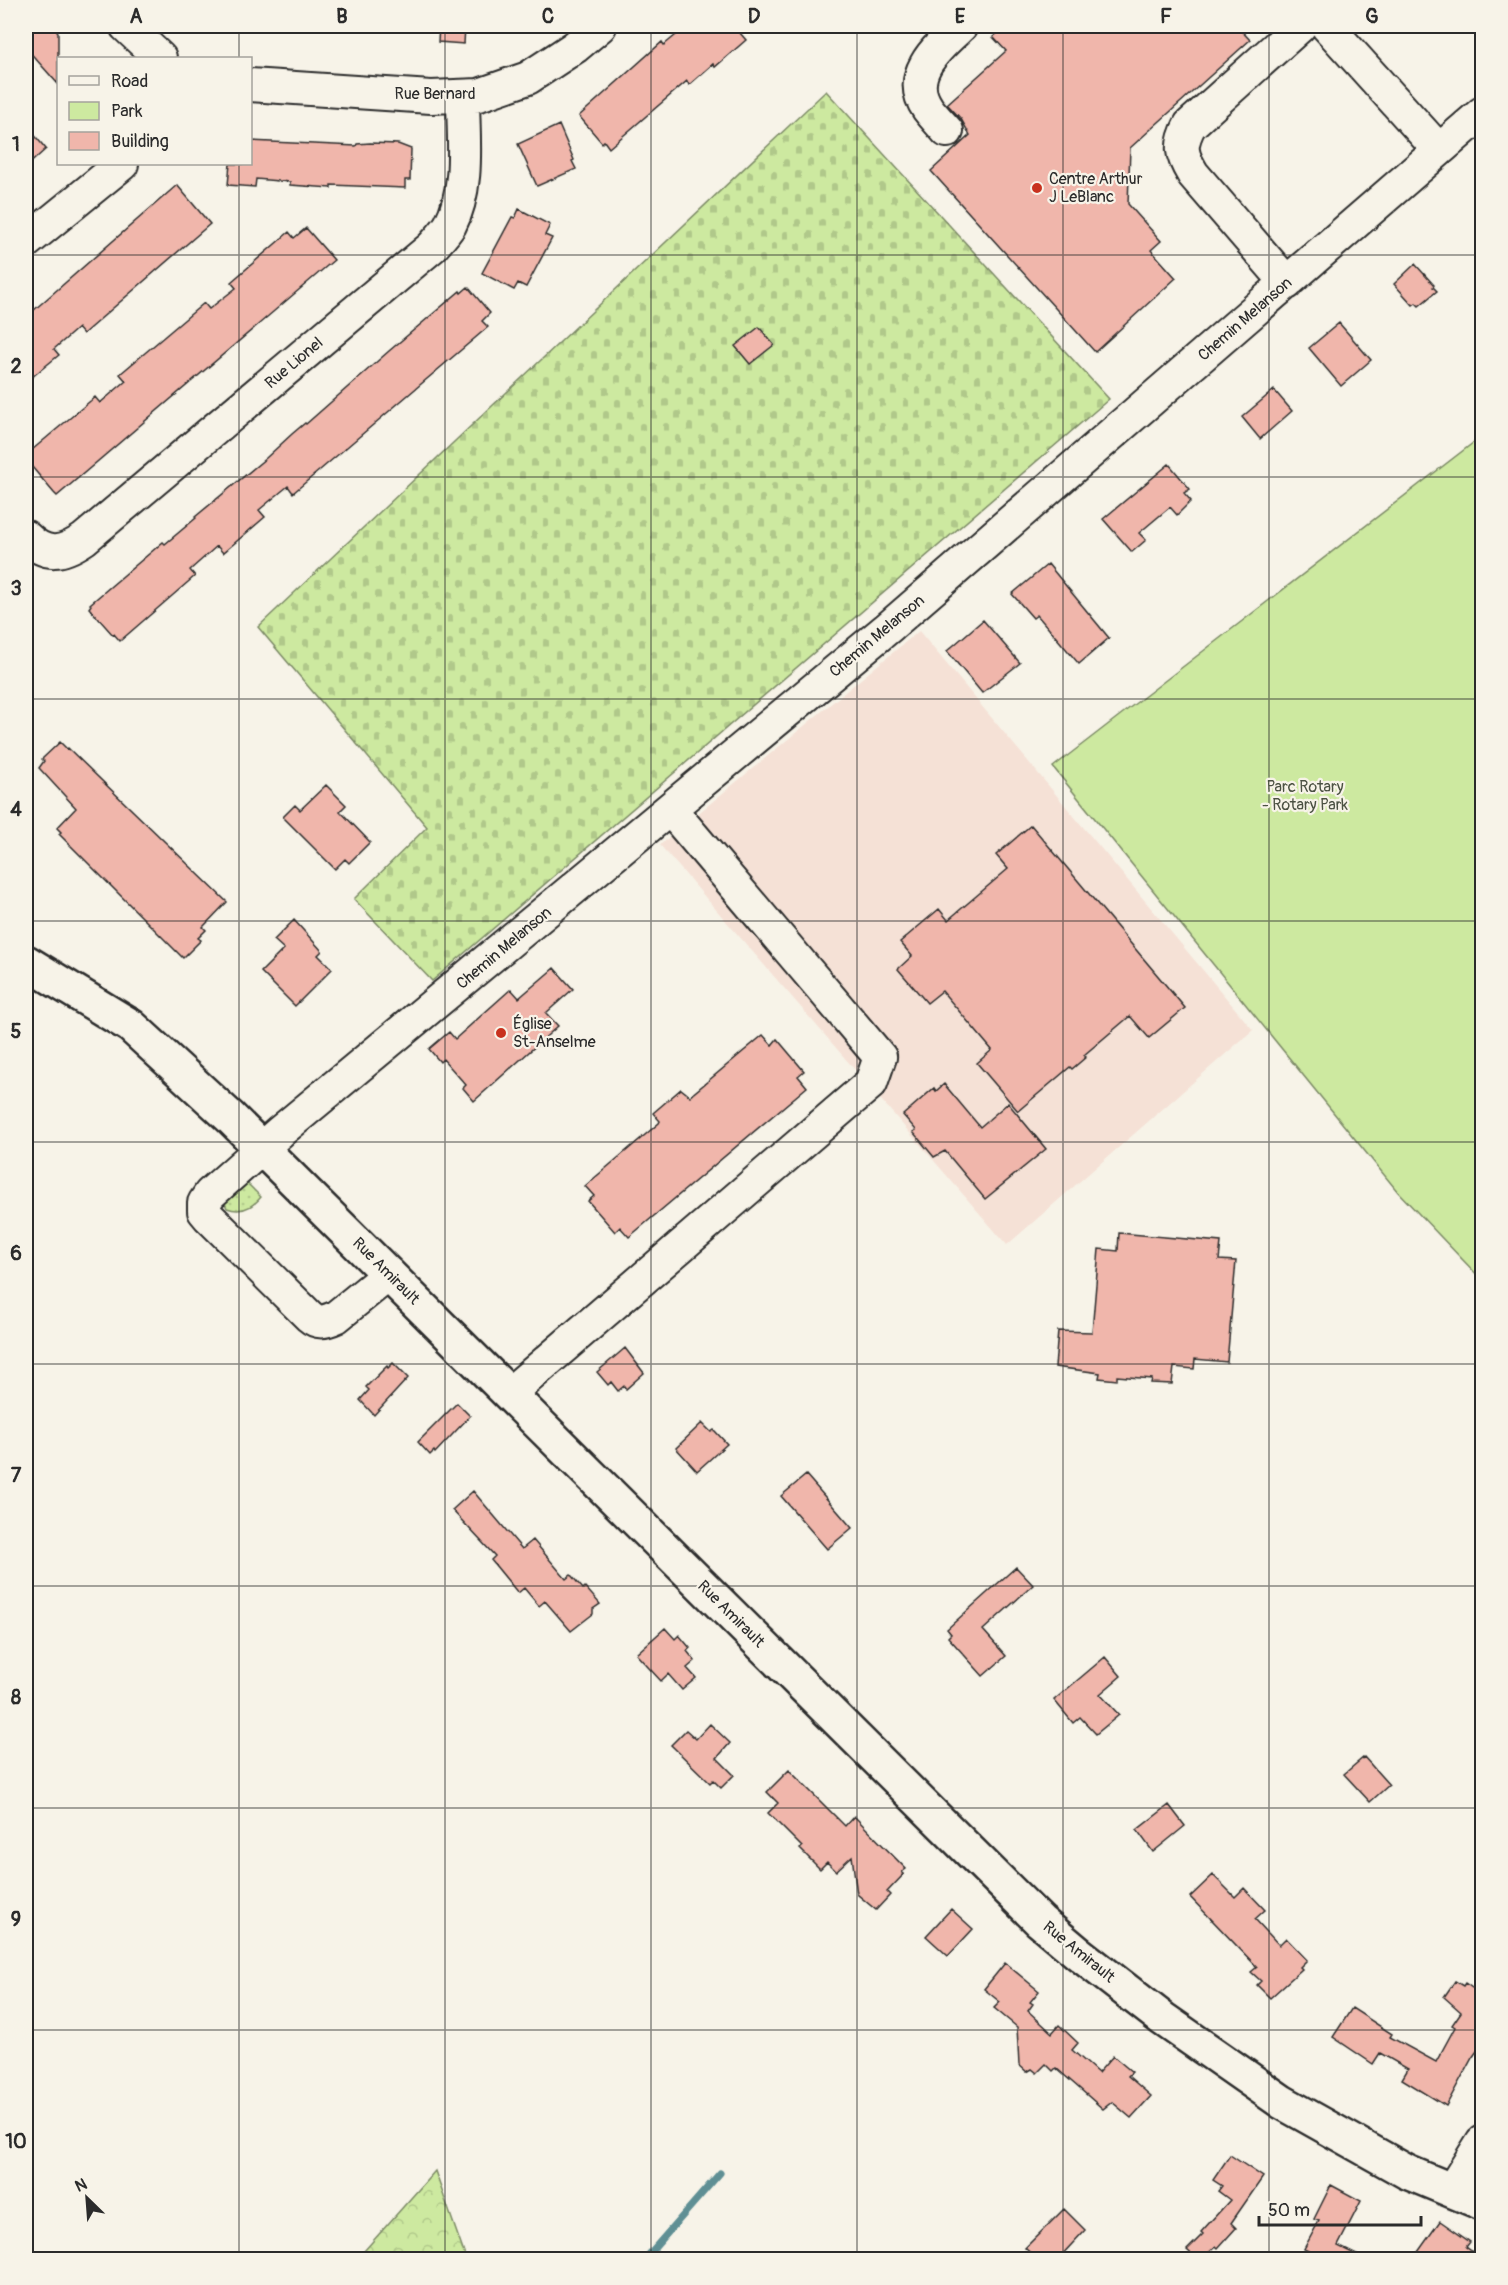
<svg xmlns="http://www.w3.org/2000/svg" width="1508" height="2285" font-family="Pangolin,sans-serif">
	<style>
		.built { fill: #f5e1d6 }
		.grass { fill: url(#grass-dots); stroke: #7c8a66; stroke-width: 1.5 }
		.forest { fill: url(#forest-crowns); stroke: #7c8a66; stroke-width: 1.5 }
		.cemetery { fill: url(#cemetery-stones); stroke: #7c8a66; stroke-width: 1.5 }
		.park { fill: #cde9a0; stroke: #7c8a66; stroke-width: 1.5 }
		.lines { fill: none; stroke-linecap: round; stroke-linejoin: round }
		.stream { stroke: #5f8f94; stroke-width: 7 }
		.building { fill: #f0b6ab; stroke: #2b2b2b; stroke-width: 1.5 }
		.minor-casing { stroke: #2b2b2b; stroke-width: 36 }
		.major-casing { stroke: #2b2b2b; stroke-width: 38 }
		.minor { stroke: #f7f3e8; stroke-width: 32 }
		.major { stroke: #f7f3e8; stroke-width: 33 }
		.grid { fill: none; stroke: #2b2b2b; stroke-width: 1.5; stroke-opacity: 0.55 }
		.poi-dot { fill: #c8321e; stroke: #f7f3e8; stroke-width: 2 }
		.labels { text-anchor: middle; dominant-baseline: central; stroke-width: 4.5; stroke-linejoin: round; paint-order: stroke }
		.street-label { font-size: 16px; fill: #2b2b2b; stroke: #f7f3e8 }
		.poi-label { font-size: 16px; fill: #2b2b2b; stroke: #f7f3e8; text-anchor: start }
		.park-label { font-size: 16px; fill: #4b5142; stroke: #f7f3e8 }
		.neatline { fill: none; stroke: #2b2b2b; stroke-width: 2 }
		.grid-label { font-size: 20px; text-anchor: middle; font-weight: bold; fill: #2b2b2b }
	</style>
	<defs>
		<pattern id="grass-dots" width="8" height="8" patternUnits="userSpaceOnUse" patternTransform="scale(1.5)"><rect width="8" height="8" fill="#cde9a0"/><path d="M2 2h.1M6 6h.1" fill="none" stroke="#b0c88a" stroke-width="1.8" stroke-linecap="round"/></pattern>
		<pattern id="forest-crowns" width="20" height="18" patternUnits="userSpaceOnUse" patternTransform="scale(1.5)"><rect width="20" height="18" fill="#cde9a0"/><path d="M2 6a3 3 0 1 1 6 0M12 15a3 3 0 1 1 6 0" fill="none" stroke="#b0c88a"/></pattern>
		<pattern id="cemetery-stones" width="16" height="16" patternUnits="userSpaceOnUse" patternTransform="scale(1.5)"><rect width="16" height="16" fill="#cde9a0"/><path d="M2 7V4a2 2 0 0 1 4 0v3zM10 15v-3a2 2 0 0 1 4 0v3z" fill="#b0c88a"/></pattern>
	</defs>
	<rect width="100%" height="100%" fill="#f7f3e8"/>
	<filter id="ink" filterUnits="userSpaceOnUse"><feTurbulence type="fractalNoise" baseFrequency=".0167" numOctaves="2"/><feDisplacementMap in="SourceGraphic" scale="12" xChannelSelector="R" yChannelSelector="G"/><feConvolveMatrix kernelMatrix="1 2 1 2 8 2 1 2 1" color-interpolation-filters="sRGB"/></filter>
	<g filter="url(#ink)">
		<!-- built -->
		<path class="built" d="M 919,631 L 1253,1030 L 1007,1245 L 660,845 Z"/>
		<!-- grass -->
		<path class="grass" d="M 246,1182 L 261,1197 C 252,1208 241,1213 227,1208 L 224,1201 Z"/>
		<!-- forest -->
		<path class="forest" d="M 435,2171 L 466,2259 L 357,2259 Z"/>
		<!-- cemetery -->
		<path class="cemetery" d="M 826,91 L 1109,399 L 432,981 L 354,899 L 427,827 L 258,627 Z"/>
		<!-- park -->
		<path class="park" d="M 1482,436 L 1482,1280 L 1398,1192 L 1053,767 Z"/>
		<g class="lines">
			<!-- stream -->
			<path class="stream" d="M 644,2260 L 720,2173"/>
		</g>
		<!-- building -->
		<path class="building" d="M 26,26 L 53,26 L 58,32 L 58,84 L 26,48 Z
			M 439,26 L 465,26 L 464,44 L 438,42 Z
			M 687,26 L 734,26 L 746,40 L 715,67 L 713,64 L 689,85 L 687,81 L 609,148 L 604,141 L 602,143 L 579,116 L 662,42 L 664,45 Z
			M 1006,26 L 1237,26 L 1250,40 L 1130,148 L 1128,204 L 1161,241 L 1151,250 L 1176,278 L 1095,352 L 931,171 L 970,135 L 961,119 L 947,104 L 1006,51 L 993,37 Z
			M 26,125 L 46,149 L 26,167 Z
			M 559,125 L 574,160 L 572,161 L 576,169 L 537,186 L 518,144 Z
			M 250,141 L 356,146 L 357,144 L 370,143 L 398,144 L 411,149 L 410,180 L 405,180 L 405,188 L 331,185 L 331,188 L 290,185 L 290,182 L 256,179 L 255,187 L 228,185 L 230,164 L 250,164 Z
			M 177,185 L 210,224 L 83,334 L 78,328 L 54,349 L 59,355 L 26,382 L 26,317 Z
			M 519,209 L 550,225 L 545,235 L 552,238 L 526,287 L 518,283 L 514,290 L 482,273 L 512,217 L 515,218 Z
			M 306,228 L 334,260 L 57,496 L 54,493 L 26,460 L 26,455 L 95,397 L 100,403 L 126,381 L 120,374 L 204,303 L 209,309 L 236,288 L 231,282 L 289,232 L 294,238 Z
			M 1415,264 L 1434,285 L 1433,287 L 1437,291 L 1419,306 L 1416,303 L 1413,305 L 1394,284 Z
			M 468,287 L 490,313 L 482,321 L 488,327 L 293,493 L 288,486 L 259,510 L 265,517 L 223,553 L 217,546 L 190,570 L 195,576 L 120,641 L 114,634 L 113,635 L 89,608 L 91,605 L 90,604 L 163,542 L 165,544 L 196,518 L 195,517 L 266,458 L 292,434 L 305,423 L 306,424 L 389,351 L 460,291 L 461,293 Z
			M 1339,323 L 1371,360 L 1341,386 L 1309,348 Z
			M 759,327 L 774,345 L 750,364 L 735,346 Z
			M 1274,390 L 1292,411 L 1260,439 L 1242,417 Z
			M 1169,464 L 1190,489 L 1184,493 L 1191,501 L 1177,515 L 1170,507 L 1139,533 L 1146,540 L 1132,552 L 1103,519 Z
			M 1048,564 L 1109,638 L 1079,664 L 1037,615 L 1033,618 L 1012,594 Z
			M 983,620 L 1020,663 L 982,693 L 947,651 Z
			M 60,742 L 67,749 L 68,748 L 227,902 L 203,927 L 206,930 L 198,938 L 201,940 L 183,958 L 59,834 L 61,832 L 57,828 L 76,808 L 39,768 L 44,761 L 42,759 Z
			M 326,785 L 346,805 L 340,811 L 370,842 L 349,863 L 345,859 L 335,869 L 283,817 L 295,805 L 300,810 Z
			M 1031,825 L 1185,1008 L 1149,1038 L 1130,1016 L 1084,1055 L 1086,1057 L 1072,1069 L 1070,1067 L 1018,1111 L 977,1063 L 992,1050 L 942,991 L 927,1003 L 898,969 L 912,956 L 900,942 L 939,909 L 948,920 L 1008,869 L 996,855 Z
			M 294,920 L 322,951 L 318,955 L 332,969 L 295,1006 L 261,972 L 284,949 L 274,940 Z
			M 554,968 L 573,989 L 546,1013 L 558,1026 L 474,1101 L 463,1088 L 466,1085 L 443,1059 L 440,1062 L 429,1049 L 449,1032 L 455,1039 L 511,989 L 519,998 Z
			M 763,1035 L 772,1045 L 777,1039 L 804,1071 L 798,1076 L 807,1087 L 629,1237 L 620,1227 L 615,1232 L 588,1201 L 594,1196 L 585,1186 L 659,1123 L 660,1121 L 653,1113 L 681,1089 L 690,1096 Z
			M 944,1084 L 980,1127 L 1008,1103 L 1046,1149 L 985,1199 L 945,1151 L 934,1157 L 913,1132 L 916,1130 L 903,1115 L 934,1088 L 936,1091 Z
			M 1119,1233 L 1221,1242 L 1219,1260 L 1236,1261 L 1227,1362 L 1195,1359 L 1194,1369 L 1174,1367 L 1172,1384 L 1151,1383 L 1152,1379 L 1117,1376 L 1117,1380 L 1099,1378 L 1100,1373 L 1055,1367 L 1058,1331 L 1092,1332 L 1099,1249 L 1118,1251 Z
			M 625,1348 L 644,1373 L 626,1389 L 624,1386 L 618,1391 L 611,1382 L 608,1385 L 597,1372 Z
			M 393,1363 L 408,1378 L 374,1415 L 360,1400 L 369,1390 L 366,1387 L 387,1366 L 388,1368 Z
			M 457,1403 L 470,1416 L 435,1453 L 434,1451 L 430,1455 L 418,1442 Z
			M 702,1423 L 711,1432 L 714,1430 L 727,1444 L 697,1471 L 676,1448 Z
			M 806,1475 L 852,1528 L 827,1549 L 781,1496 Z
			M 473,1491 L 522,1549 L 533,1540 L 566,1579 L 571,1575 L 583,1589 L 585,1587 L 600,1604 L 593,1609 L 593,1614 L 571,1631 L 545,1601 L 539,1606 L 524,1588 L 518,1593 L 491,1560 L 495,1556 L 452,1510 Z
			M 1016,1567 L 1033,1585 L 983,1630 L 1006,1656 L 983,1676 L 948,1637 L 951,1634 L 947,1629 Z
			M 665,1628 L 675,1639 L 679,1635 L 690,1648 L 687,1651 L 695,1661 L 687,1668 L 696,1678 L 682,1690 L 668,1674 L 661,1681 L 636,1654 Z
			M 1105,1657 L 1121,1676 L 1100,1694 L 1119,1715 L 1096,1734 L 1080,1717 L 1073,1723 L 1054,1700 Z
			M 710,1724 L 730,1743 L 717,1758 L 734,1775 L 721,1788 L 713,1780 L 710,1783 L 671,1745 L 686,1730 L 696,1739 Z
			M 1364,1757 L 1389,1785 L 1370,1802 L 1344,1774 Z
			M 789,1770 L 845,1826 L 854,1816 L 906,1869 L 902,1872 L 904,1874 L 887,1892 L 890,1895 L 876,1910 L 857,1894 L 852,1856 L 836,1871 L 827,1862 L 820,1869 L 800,1849 L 802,1847 L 768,1813 L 778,1803 L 767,1792 Z
			M 1169,1805 L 1185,1826 L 1153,1852 L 1137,1830 Z
			M 1213,1875 L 1235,1897 L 1244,1888 L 1265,1910 L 1255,1919 L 1279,1945 L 1286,1938 L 1307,1960 L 1300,1967 L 1302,1969 L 1270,1998 L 1257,1985 L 1261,1981 L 1251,1972 L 1257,1967 L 1190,1897 Z
			M 951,1909 L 973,1929 L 948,1956 L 926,1936 Z
			M 1005,1963 L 1039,1991 L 1030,2002 L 1033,2004 L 1028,2011 L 1052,2033 L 1059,2025 L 1078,2043 L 1072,2050 L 1098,2073 L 1113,2056 L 1132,2072 L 1128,2076 L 1151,2096 L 1131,2118 L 1112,2102 L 1103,2109 L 1056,2068 L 1053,2071 L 1046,2064 L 1037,2073 L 1032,2069 L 1027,2072 L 1019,2065 L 1017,2027 L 994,2008 L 1000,2002 L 984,1989 Z
			M 1455,1981 L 1463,1986 L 1465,1983 L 1482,1995 L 1482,2044 L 1472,2058 L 1446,2106 L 1402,2079 L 1408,2069 L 1380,2053 L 1373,2064 L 1333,2037 L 1352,2008 L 1392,2034 L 1390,2037 L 1436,2062 L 1455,2027 L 1452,2025 L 1461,2012 L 1444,1997 Z
			M 1230,2155 L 1263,2177 L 1231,2223 L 1236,2228 L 1218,2248 L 1216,2246 L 1202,2259 L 1197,2259 L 1187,2250 L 1203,2234 L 1201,2232 L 1230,2200 L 1218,2191 L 1222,2186 L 1213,2180 Z
			M 1331,2185 L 1361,2201 L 1338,2246 L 1365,2259 L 1325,2259 L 1304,2249 L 1319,2221 L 1314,2219 Z
			M 1064,2209 L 1085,2230 L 1058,2259 L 1037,2259 L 1025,2248 Z
			M 1440,2221 L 1470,2242 L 1466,2247 L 1482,2259 L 1413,2259 Z"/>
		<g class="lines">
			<!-- minor casing -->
			<g class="minor-casing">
				<path id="minor" d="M 126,26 L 160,58
					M 1327,26 L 1439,150
					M 250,85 L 431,97 L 479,95 L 528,78 L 575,47 L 600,26
					M 947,131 C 941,124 934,117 928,109 C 904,75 938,47 961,26
					M 26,242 L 122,164
					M 1287,283 L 1193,174 C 1181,154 1179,146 1190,125 L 1300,26
					M 26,537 C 46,557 62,554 84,539 L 432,247 C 438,240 445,233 450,225 C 470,187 463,137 463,96
					M 389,1274 L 336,1317 C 325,1322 318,1324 309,1316 L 209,1217 L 204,1211 L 204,1203 L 210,1194 L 281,1131 L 889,627 L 1482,113
					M 510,1393 L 871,1083 L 880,1057 L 670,809
					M 1452,2190 L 1482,2142"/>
			</g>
			<!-- major casing -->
			<g class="major-casing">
				<path id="major" d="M 26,962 L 131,1026 L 230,1117 L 1040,1921 L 1078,1953 L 1163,2019 L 1282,2102 L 1407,2172 L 1482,2203"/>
			</g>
			<!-- minor -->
			<use href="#minor" class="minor"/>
			<!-- major -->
			<use href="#major" class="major"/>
		</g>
	</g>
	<!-- grid -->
	<path class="grid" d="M 239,26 L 239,58M 445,26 L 445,2260M 651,26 L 651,2260M 857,26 L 857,2260M 1063,26 L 1063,2260M 1269,26 L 1269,2260M 239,164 L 239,2260M 26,255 L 1482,255M 26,477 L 1482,477M 26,699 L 1482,699M 26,921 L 1482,921M 26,1142 L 1482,1142M 26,1364 L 1482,1364M 26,1586 L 1482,1586M 26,1808 L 1482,1808M 26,2030 L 1482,2030"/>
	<!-- markers -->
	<g class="poi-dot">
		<circle cx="1037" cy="188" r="6"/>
		<circle cx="501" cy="1033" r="6"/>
	</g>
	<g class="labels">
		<!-- street labels -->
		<g class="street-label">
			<text x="435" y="94">Rue Bernard</text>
			<text transform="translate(1245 319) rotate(-41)">Chemin Melanson</text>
			<text transform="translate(294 363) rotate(-40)">Rue Lionel</text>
			<text transform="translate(877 636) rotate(-40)">Chemin Melanson</text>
			<text transform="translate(504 948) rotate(-40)">Chemin Melanson</text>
			<text transform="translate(386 1271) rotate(45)">Rue Amirault</text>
			<text transform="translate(731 1614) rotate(45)">Rue Amirault</text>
			<text transform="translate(1079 1952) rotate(39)">Rue Amirault</text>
		</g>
		<!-- poi labels -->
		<g class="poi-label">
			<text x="1049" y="179">Centre Arthur<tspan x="1049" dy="18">J LeBlanc</tspan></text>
			<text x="513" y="1024">Église<tspan x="513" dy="18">St-Anselme</tspan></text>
		</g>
		<!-- park labels -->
		<g class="park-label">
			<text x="1305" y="787">Parc Rotary<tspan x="1305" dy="18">- Rotary Park</tspan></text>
		</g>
	</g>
	<!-- margin -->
	<rect width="1508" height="2285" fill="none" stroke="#f7f3e8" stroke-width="66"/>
	<!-- legend -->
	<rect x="57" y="57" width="195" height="108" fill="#f7f3e8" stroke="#a5a39c" stroke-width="1.5"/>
	<rect x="69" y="76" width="30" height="9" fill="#f7f3e8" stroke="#a5a39c" stroke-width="1.5"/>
	<text x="111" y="87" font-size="18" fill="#2b2b2b">Road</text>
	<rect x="69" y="102" width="30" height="18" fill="#cde9a0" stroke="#a5a39c" stroke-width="1.5"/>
	<text x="111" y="117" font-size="18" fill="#2b2b2b">Park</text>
	<rect x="69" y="132" width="30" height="18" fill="#f0b6ab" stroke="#a5a39c" stroke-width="1.5"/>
	<text x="111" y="147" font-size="18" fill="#2b2b2b">Building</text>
	<!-- north arrow -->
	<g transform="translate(87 2198) rotate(335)" stroke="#f7f3e8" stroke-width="4.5" paint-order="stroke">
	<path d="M0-4.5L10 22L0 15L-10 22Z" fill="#2b2b2b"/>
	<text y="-9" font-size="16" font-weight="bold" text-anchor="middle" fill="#2b2b2b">N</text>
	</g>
	<!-- scale -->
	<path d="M1259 2216v9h162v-9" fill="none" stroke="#2b2b2b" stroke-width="3"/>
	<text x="1268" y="2216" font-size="18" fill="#2b2b2b" stroke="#f7f3e8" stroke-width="4.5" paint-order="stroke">50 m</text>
	<rect x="33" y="33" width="1442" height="2219" class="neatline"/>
	<g class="grid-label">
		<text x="136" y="23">A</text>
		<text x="342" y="23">B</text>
		<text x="548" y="23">C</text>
		<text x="754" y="23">D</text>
		<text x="960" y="23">E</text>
		<text x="1166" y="23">F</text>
		<text x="1372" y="23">G</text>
		<text x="16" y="151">1</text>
		<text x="16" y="373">2</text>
		<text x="16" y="595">3</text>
		<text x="16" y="816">4</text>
		<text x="16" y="1038">5</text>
		<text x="16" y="1260">6</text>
		<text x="16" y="1482">7</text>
		<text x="16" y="1704">8</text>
		<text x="16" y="1926">9</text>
		<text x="16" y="2148">10</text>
	</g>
</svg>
